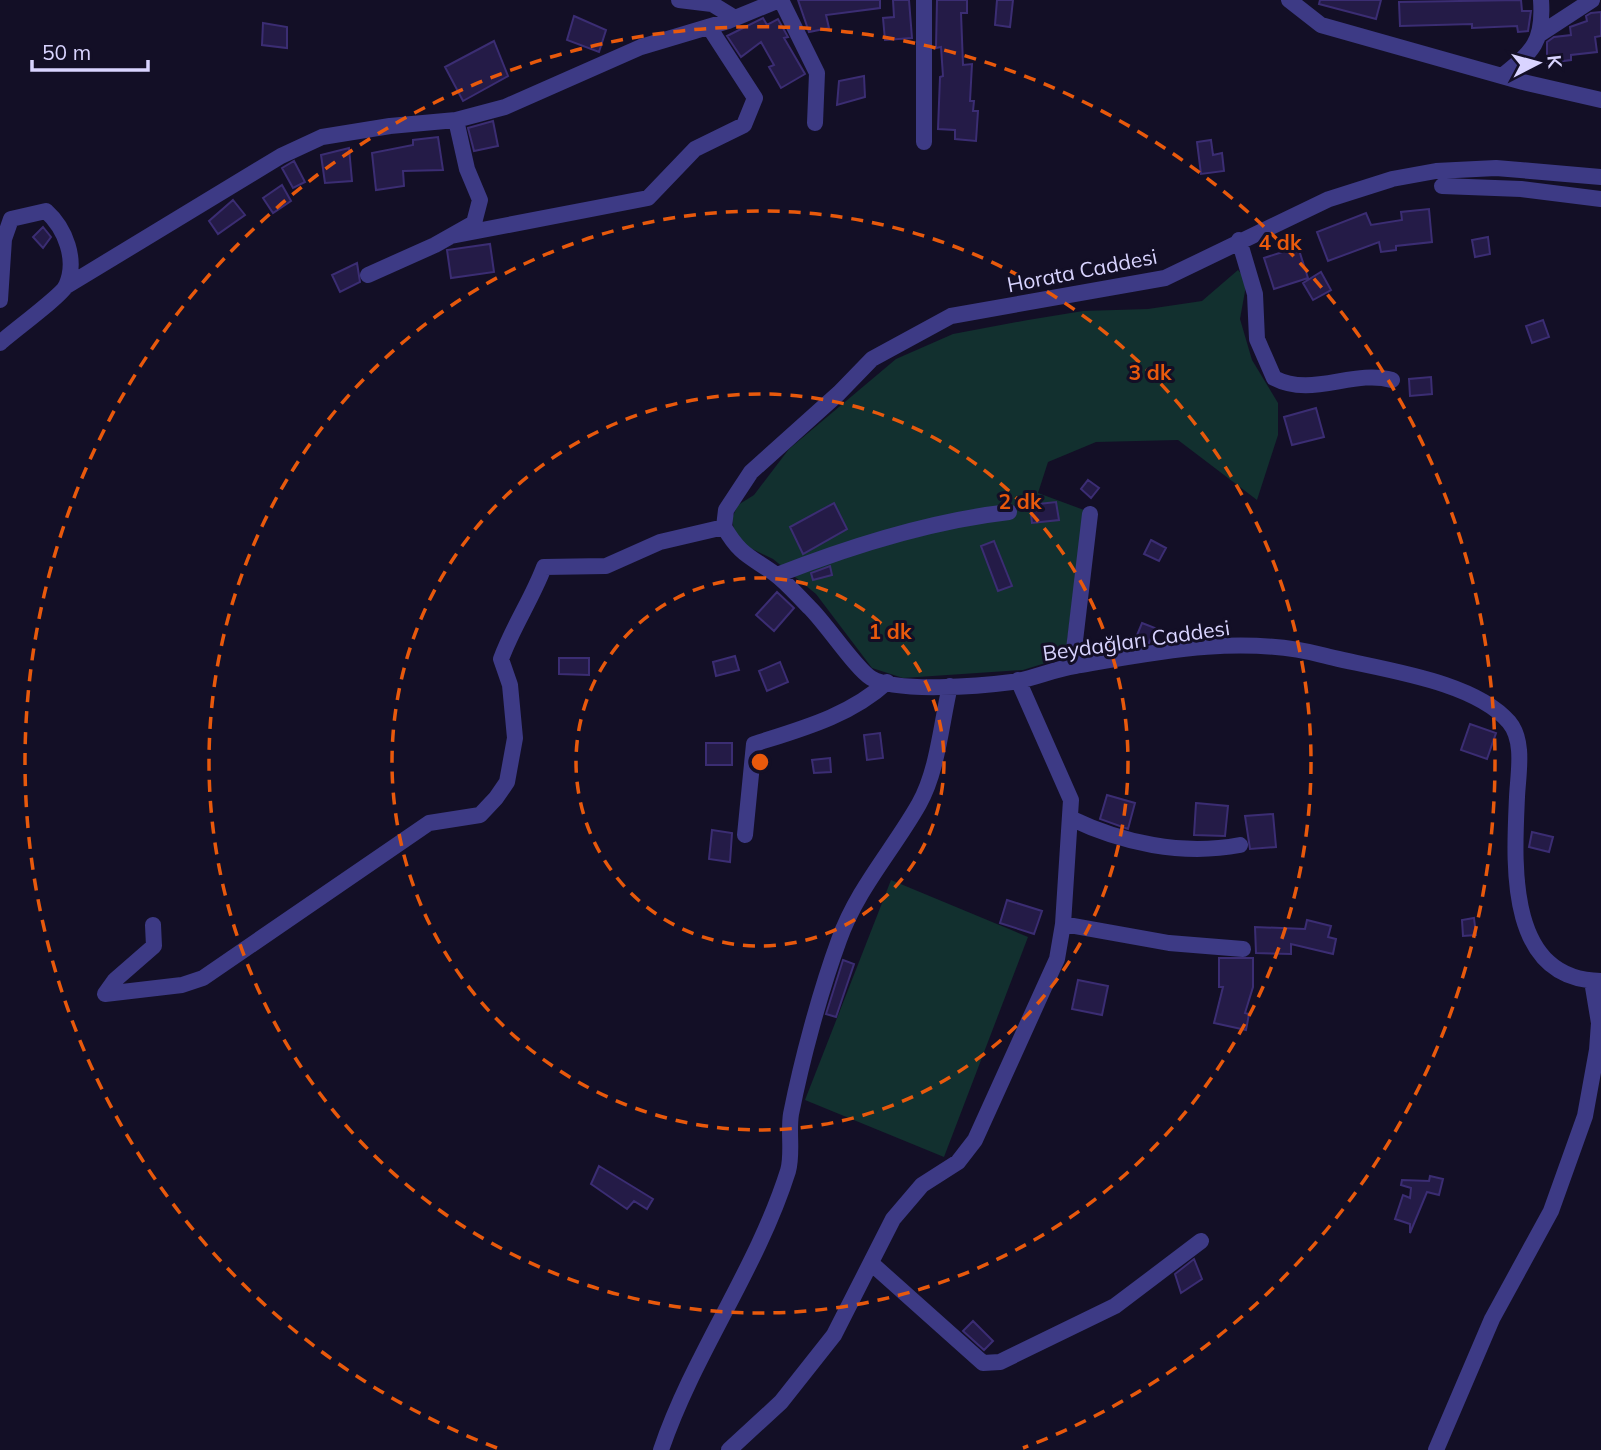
<svg xmlns="http://www.w3.org/2000/svg" width="1601" height="1450" font-family="Mulish,sans-serif">
	<style>
		.green { fill: #12302f }
		.building { fill: #241b47; stroke: #3b2d73; stroke-width: 2 }
		.lines { fill: none; stroke-linecap: round; stroke-linejoin: round }
		.minor { stroke: #3d3a85; stroke-width: 16 }
		.ring { fill: none; stroke: #e8590c; stroke-width: 3.5; stroke-dasharray: 12 9 }
		.labels { text-anchor: middle; dominant-baseline: central; stroke-width: 6; stroke-linejoin: round; paint-order: stroke }
		.street-label { font-size: 21px; fill: #d9d4ff; stroke: #130f26 }
		.centre { fill: #e8590c; stroke: #130f26; stroke-width: 3.5 }
		.ring-label { font-size: 21px; text-anchor: middle; font-weight: bold; fill: #e8590c; stroke: #130f26; stroke-width: 6; stroke-linejoin: round; paint-order: stroke }
	</style>
	<rect width="100%" height="100%" fill="#130f26"/>
	<!-- green -->
	<path class="green" d="M 1238,270 L 1247,280 L 1240,319 L 1252,360 L 1278,403 L 1278,435 L 1257,500 L 1178,440 L 1096,442 L 1048,462 L 1038,493 L 1084,510 L 1065,657 L 1023,670 L 903,678 L 872,668 L 816,594 L 773,559 L 742,544 L 734,531 L 732,518 L 738,505 L 754,495 L 789,449 L 896,359 L 953,334 L 1028,320 L 1083,311 L 1148,309 L 1202,301 Z
		M 891,880 L 1028,937 L 944,1157 L 805,1100 Z"/>
	<!-- building -->
	<path class="building" d="M 798,0 L 880,0 L 880,8 L 826,15 L 829,28 L 809,32 Z
		M 893,0 L 909,0 L 912,38 L 885,40 L 883,18 L 894,17 Z
		M 937,0 L 967,0 L 967,13 L 961,13 L 963,65 L 972,64 L 970,101 L 974,101 L 973,111 L 978,111 L 976,141 L 955,139 L 955,130 L 938,129 L 940,77 L 943,76 L 941,47 L 936,48 Z
		M 997,0 L 1013,0 L 1010,27 L 995,25 Z
		M 1320,0 L 1381,0 L 1376,19 L 1319,4 Z
		M 1521,0 L 1522,11 L 1531,11 L 1528,31 L 1518,32 L 1517,26 L 1472,28 L 1472,24 L 1400,26 L 1399,2 Z
		M 1601,12 L 1601,36 L 1595,37 L 1597,52 L 1571,55 L 1571,60 L 1547,63 L 1547,42 L 1554,37 L 1571,35 L 1570,27 L 1587,21 L 1586,16 L 1591,13 Z
		M 574,16 L 606,30 L 599,52 L 567,40 Z
		M 763,18 L 767,25 L 778,19 L 788,37 L 784,38 L 805,74 L 781,88 L 769,67 L 774,65 L 761,42 L 741,57 L 727,36 Z
		M 263,23 L 287,27 L 287,48 L 262,45 Z
		M 494,41 L 508,76 L 463,101 L 445,67 Z
		M 864,76 L 865,97 L 837,105 L 839,81 Z
		M 493,121 L 498,146 L 474,151 L 468,128 Z
		M 438,137 L 443,170 L 403,171 L 404,186 L 376,190 L 372,153 L 413,145 L 413,140 Z
		M 1211,140 L 1213,155 L 1222,153 L 1224,171 L 1201,174 L 1197,142 Z
		M 349,148 L 352,181 L 325,183 L 321,155 Z
		M 294,161 L 305,182 L 293,188 L 282,168 Z
		M 282,185 L 291,201 L 273,213 L 263,198 Z
		M 233,200 L 245,215 L 218,234 L 209,221 Z
		M 1429,209 L 1432,242 L 1396,246 L 1396,250 L 1381,252 L 1379,242 L 1328,261 L 1317,232 L 1366,213 L 1371,225 L 1402,220 L 1401,212 Z
		M 43,227 L 51,237 L 43,248 L 33,237 Z
		M 1488,237 L 1490,254 L 1475,257 L 1472,240 Z
		M 490,244 L 494,272 L 451,278 L 447,250 Z
		M 1298,247 L 1308,278 L 1274,289 L 1264,258 Z
		M 357,263 L 360,282 L 340,292 L 332,275 Z
		M 1321,272 L 1331,290 L 1313,300 L 1303,283 Z
		M 1543,320 L 1549,337 L 1532,343 L 1526,326 Z
		M 1431,377 L 1432,394 L 1410,396 L 1409,379 Z
		M 1316,408 L 1324,437 L 1292,445 L 1284,417 Z
		M 1088,480 L 1099,488 L 1091,498 L 1081,489 Z
		M 1056,502 L 1059,520 L 1032,523 L 1030,505 Z
		M 834,503 L 847,529 L 803,554 L 790,527 Z
		M 1151,540 L 1166,548 L 1159,561 L 1144,554 Z
		M 994,541 L 1012,586 L 998,591 L 981,546 Z
		M 830,566 L 832,575 L 813,580 L 811,573 Z
		M 777,592 L 794,608 L 774,631 L 756,615 Z
		M 1142,623 L 1155,628 L 1149,643 L 1135,640 Z
		M 735,656 L 739,670 L 716,676 L 713,662 Z
		M 559,658 L 589,658 L 589,675 L 559,674 Z
		M 780,662 L 788,682 L 767,691 L 759,671 Z
		M 1470,724 L 1496,733 L 1487,759 L 1461,750 Z
		M 880,733 L 883,758 L 867,760 L 864,735 Z
		M 706,743 L 732,743 L 732,765 L 706,765 Z
		M 830,758 L 831,772 L 814,773 L 812,760 Z
		M 1107,795 L 1135,803 L 1128,829 L 1100,819 Z
		M 1196,803 L 1228,806 L 1225,836 L 1194,835 Z
		M 1273,814 L 1276,847 L 1250,849 L 1245,816 Z
		M 712,830 L 732,833 L 730,862 L 709,859 Z
		M 1532,832 L 1553,837 L 1549,852 L 1529,847 Z
		M 1007,900 L 1042,911 L 1034,934 L 1000,923 Z
		M 1474,918 L 1476,935 L 1463,936 L 1462,920 Z
		M 1307,920 L 1331,926 L 1328,937 L 1336,939 L 1333,954 L 1291,944 L 1291,954 L 1256,953 L 1255,927 L 1305,929 Z
		M 1219,958 L 1253,958 L 1253,987 L 1245,1013 L 1249,1014 L 1246,1030 L 1214,1023 L 1223,987 L 1219,987 Z
		M 843,960 L 854,964 L 836,1017 L 826,1014 Z
		M 1078,980 L 1108,986 L 1102,1015 L 1072,1009 Z
		M 599,1166 L 653,1199 L 647,1209 L 634,1201 L 627,1209 L 591,1184 Z
		M 1430,1176 L 1443,1179 L 1439,1195 L 1427,1192 L 1410,1233 L 1410,1224 L 1395,1219 L 1403,1195 L 1410,1198 L 1411,1188 L 1401,1185 L 1402,1180 L 1429,1181 Z
		M 1194,1259 L 1202,1279 L 1181,1293 L 1175,1274 Z
		M 973,1321 L 993,1341 L 984,1350 L 963,1331 Z"/>
	<g class="lines">
		<!-- minor -->
		<path class="minor" d="M 679,0 L 712,4 L 735,18
			M 781,0 L 817,73 L 815,123
			M 924,0 L 924,142
			M 1289,0 L 1321,25 L 1523,82 L 1601,100
			M 1540,34 L 1592,0
			M 1502,76 C 1533,51 1544,42 1541,0
			M 1442,186 L 1521,189 L 1601,199
			M 451,236 L 648,198 L 695,149 L 744,125 L 755,98 L 709,27
			M 1239,240 L 1255,294 L 1257,339 L 1274,378 C 1312,398 1353,369 1392,380
			M 368,275 L 435,245 L 474,223 L 480,200 L 467,169 L 456,120
			M 65,287 L 281,156 L 322,137 L 390,126 L 456,120 L 505,107 L 641,47 L 728,21 L 779,0
			M 0,300 L 4,239 L 11,219 L 46,211 C 65,228 78,260 66,286 C 61,296 12,332 0,343
			M 724,527 C 740,555 750,556 775,574 C 787,583 798,596 809,607 C 825,622 856,669 871,678 C 896,693 982,686 1012,682 C 1033,679 1054,669 1075,666 C 1155,652 1242,634 1322,655 C 1375,669 1472,679 1509,722 C 1525,741 1518,774 1517,797 C 1514,864 1506,980 1601,981
			M 724,527 L 726,510 L 751,472 L 839,393 L 872,359 L 951,316 L 1165,278 L 1329,199 L 1392,179 L 1436,171 L 1496,168 L 1601,177
			M 777,575 C 851,546 929,521 1009,512
			M 1072,666 L 1090,514
			M 1070,818 C 1122,843 1182,856 1240,845
			M 745,835 L 754,744 C 801,729 850,716 887,682
			M 1063,924 L 1169,943 L 1243,949
			M 153,925 L 154,946 L 115,980 L 105,994 L 182,985 L 203,978 L 429,823 L 480,815 L 496,798 L 507,782 L 515,738 L 510,685 L 501,659 C 513,626 532,599 544,567 L 606,566 L 660,542 L 724,527
			M 871,1263 L 983,1363 L 1000,1362 L 1115,1306 L 1201,1241
			M 661,1450 C 694,1353 757,1269 788,1171 C 793,1154 788,1132 791,1114 C 802,1059 820,992 839,940 C 857,889 893,850 919,804 C 938,770 941,724 950,686
			M 729,1450 L 781,1402 L 834,1335 L 893,1219 L 922,1185 L 958,1162 L 975,1140 L 1057,959 L 1063,924 L 1071,800 L 1018,680
			M 1436,1450 L 1492,1319 L 1551,1211 L 1585,1116 L 1597,1050 L 1599,1023 L 1592,981"/>
	</g>
	<!-- distance rings -->
	<g class="ring">
		<circle cx="760" cy="762" r="184"/>
		<circle cx="760" cy="762" r="368"/>
		<circle cx="760" cy="762" r="551"/>
		<path d="M497 1448A735 735 0 1 1 1023 1448"/>
	</g>
	<g class="labels">
		<!-- street labels -->
		<g class="street-label">
			<text transform="translate(1082 270) rotate(-11)">Horata Caddesi</text>
			<text transform="translate(1136 640) rotate(-8)">Beydağları Caddesi</text>
		</g>
	</g>
	<circle cx="760" cy="762" r="10" class="centre"/>
	<g class="ring-label">
		<text x="1280" y="250">4 dk</text>
		<text x="1150" y="380">3 dk</text>
		<text x="1020" y="509">2 dk</text>
		<text x="890" y="639">1 dk</text>
	</g>
	<!-- north arrow -->
	<g transform="translate(1538 63) rotate(84)" stroke="#130f26" stroke-width="5" paint-order="stroke">
	<path d="M0-5L12 26L0 18L-12 26Z" fill="#d9d4ff"/>
	<text y="-10" font-size="19" font-weight="bold" text-anchor="middle" fill="#d9d4ff">K</text>
	</g>
	<!-- scale -->
	<path d="M32 60v10h116v-10" fill="none" stroke="#d9d4ff" stroke-width="3.5"/>
	<text x="42" y="60" font-size="21" fill="#d9d4ff" stroke="#130f26" stroke-width="5" paint-order="stroke">50 m</text>
</svg>
